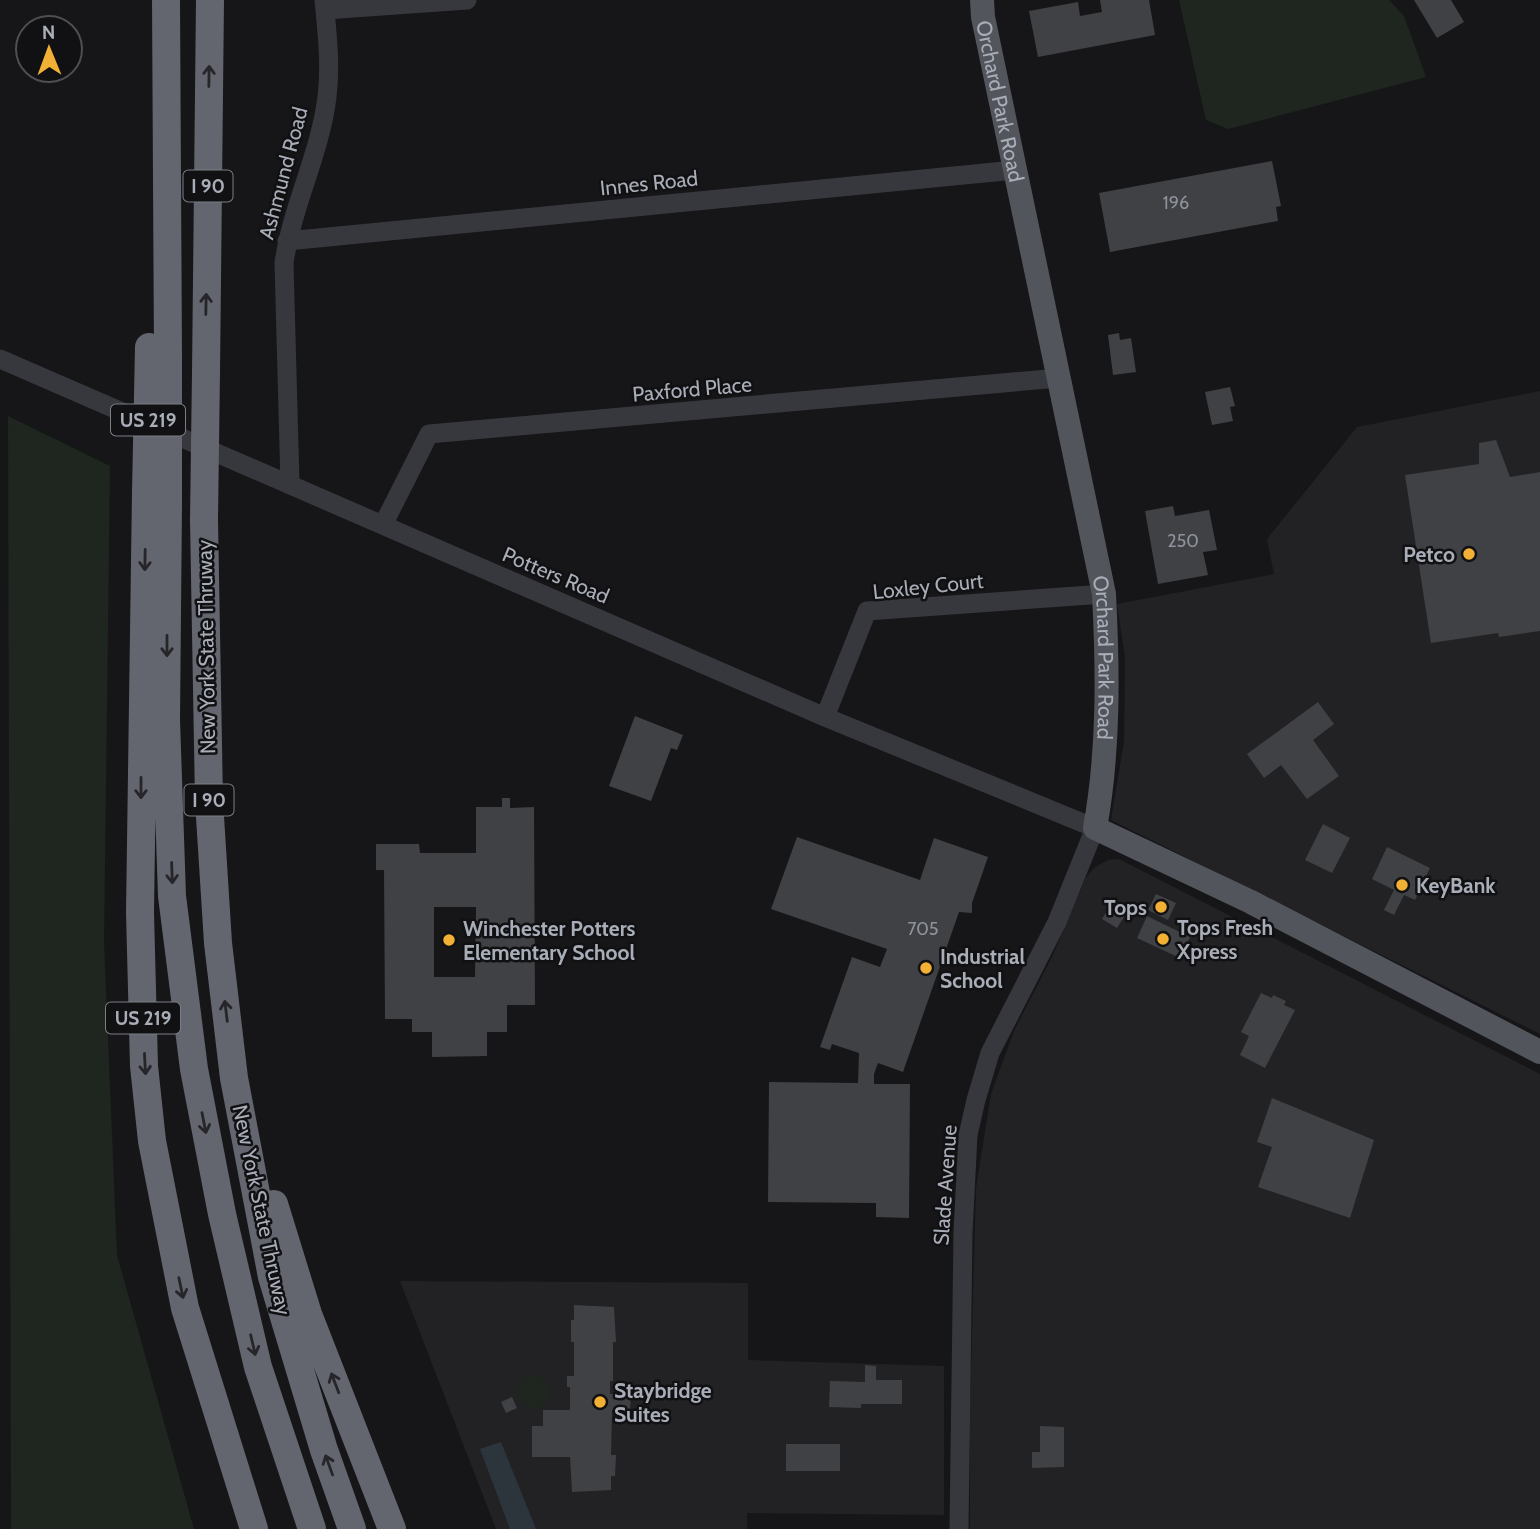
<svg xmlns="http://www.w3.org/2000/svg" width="1540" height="1529" font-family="Cabin,sans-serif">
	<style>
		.built { fill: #222225 }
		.green { fill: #1e261f }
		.water { fill: #2c353c }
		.building { fill: #404145; fill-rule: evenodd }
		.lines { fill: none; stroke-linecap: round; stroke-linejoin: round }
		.minor { stroke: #37383d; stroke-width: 19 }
		.major { stroke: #53555c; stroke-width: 24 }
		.highway { stroke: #63666e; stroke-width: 28 }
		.highway-bridge { stroke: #63666e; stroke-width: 28 }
		.oneway { stroke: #26262a }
		.poi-dot { fill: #f2b134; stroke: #111113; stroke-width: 2.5 }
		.labels { text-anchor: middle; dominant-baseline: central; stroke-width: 5; stroke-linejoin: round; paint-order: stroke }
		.number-label { font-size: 18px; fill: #8e929b }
		.shield { fill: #111113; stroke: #7b7e86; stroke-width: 2 }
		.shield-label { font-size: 19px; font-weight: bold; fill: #a8adb8 }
		.street-label { font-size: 21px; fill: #a8adb8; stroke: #111113 }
		.poi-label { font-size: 21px; font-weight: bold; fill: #a8adb8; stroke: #111113; text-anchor: start }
	</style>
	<rect width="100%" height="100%" fill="#161618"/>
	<!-- built -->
	<path class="built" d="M 1540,391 L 1540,1034 L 1111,820 L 1124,742 L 1125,658 L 1117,604 L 1274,574 L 1267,539 L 1357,427 Z
		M 1119,859 L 1540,1074 L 1540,1529 L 970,1529 L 970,1408 L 976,1188 L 991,1094 L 1014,1031 L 1053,955 L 1085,879 L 1094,868 L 1108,860 Z
		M 400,1281 L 748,1283 L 748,1360 L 944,1366 L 944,1515 L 747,1513 L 747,1529 L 496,1529 Z"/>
	<!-- green -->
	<path class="green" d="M 1179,0 L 1389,0 L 1404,16 L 1426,77 L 1228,129 L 1206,120 Z
		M 8,416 L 110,466 L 104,943 L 117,1255 L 194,1529 L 11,1529 Z
		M519 1392a16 16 0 1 1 32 0a16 16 0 1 1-32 0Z"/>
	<!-- water -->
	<path class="water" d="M 501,1442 L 536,1529 L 510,1529 L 480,1449 Z"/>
	<!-- building -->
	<path class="building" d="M 1100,0 L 1149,0 L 1155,35 L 1038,57 L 1029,11 L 1078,2 L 1080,16 L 1102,12 Z
		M 1414,0 L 1451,0 L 1464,22 L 1437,38 Z
		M 1272,161 L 1281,206 L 1276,207 L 1278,221 L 1110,252 L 1099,193 Z
		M 1119,333 L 1120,340 L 1131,338 L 1136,372 L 1113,375 L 1108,335 Z
		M 1230,387 L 1235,406 L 1230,407 L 1233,421 L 1212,425 L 1205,392 Z
		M 1496,440 L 1510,477 L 1540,472 L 1540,631 L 1499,637 L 1498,633 L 1431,643 L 1405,475 L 1479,464 L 1479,443 Z
		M 1173,506 L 1175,516 L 1209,510 L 1217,550 L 1203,552 L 1208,575 L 1158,584 L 1145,511 Z
		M 1318,702 L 1334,724 L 1313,740 L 1339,776 L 1307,799 L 1281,765 L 1264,778 L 1247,754 Z
		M 635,716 L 683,735 L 677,750 L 671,748 L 651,801 L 609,786 Z
		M 502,798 L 510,798 L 510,808 L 534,807 L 535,1005 L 507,1005 L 507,1032 L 487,1032 L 487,1056 L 432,1057 L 432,1032 L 412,1032 L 412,1019 L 385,1019 L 384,870 L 376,870 L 376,844 L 419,844 L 420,853 L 476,853 L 476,807 L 502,807 ZM 434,907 L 476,907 L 475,977 L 434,977 Z
		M 1323,824 L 1350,838 L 1332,873 L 1305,860 Z
		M 797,837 L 920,880 L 934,838 L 988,857 L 972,903 L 972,913 L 959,912 L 903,1072 L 878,1063 L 874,1074 L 874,1084 L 910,1084 L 909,1218 L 876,1217 L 876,1203 L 768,1202 L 769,1082 L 858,1083 L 859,1053 L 832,1044 L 830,1050 L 820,1047 L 852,957 L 880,967 L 887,949 L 771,909 Z
		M 1387,847 L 1430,868 L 1415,900 L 1404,895 L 1394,915 L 1384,910 L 1394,890 L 1372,879 Z
		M 1156,894 L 1176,903 L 1168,920 L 1148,910 Z
		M 1114,900 L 1129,909 L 1117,928 L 1102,919 Z
		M 1147,916 L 1190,937 L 1180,958 L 1137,938 Z
		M 1261,993 L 1272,998 L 1273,995 L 1286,1001 L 1284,1005 L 1295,1010 L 1265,1068 L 1240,1055 L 1249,1036 L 1241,1032 Z
		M 1272,1098 L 1374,1140 L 1350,1218 L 1258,1187 L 1272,1147 L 1257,1142 Z
		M 574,1305 L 614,1307 L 616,1342 L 613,1342 L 613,1381 L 610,1381 L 610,1394 L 631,1394 L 630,1410 L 612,1410 L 611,1455 L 616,1455 L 615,1476 L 611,1476 L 611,1490 L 572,1492 L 570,1457 L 532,1457 L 532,1426 L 543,1426 L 543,1410 L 570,1410 L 570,1387 L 567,1387 L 567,1376 L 574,1376 L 574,1342 L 571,1342 L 571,1320 L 574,1320 Z
		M 865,1365 L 876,1366 L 876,1380 L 902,1380 L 902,1404 L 861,1404 L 861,1408 L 829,1407 L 830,1381 L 865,1382 Z
		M 512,1397 L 517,1408 L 506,1413 L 501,1402 Z
		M 1040,1426 L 1064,1427 L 1064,1467 L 1032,1468 L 1032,1452 L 1040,1452 Z
		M 786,1444 L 840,1444 L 840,1471 L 786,1471 Z"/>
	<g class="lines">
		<!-- minor -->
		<path class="minor" d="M 325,10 L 467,0
			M 287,241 L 1015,170
			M 0,359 L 825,717 L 1095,828 L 1057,922 L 990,1053 L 976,1100 L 968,1135 L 963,1233 L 959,1529
			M 290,484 L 284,263 C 292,206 320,154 327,97 C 331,64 327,32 324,0
			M 383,525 L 429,434 L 1059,378
			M 825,717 L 867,611 L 1104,594"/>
		<!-- major -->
		<path class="major" id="s1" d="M 982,0 L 983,17 L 1104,594 C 1108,672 1109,751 1095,828 L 1251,902 L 1540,1052"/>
		<!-- highway -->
		<path class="highway" d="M 166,0 L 168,357
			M 206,372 L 210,0
			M 146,492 L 140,913 L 144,1066 L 152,1141 L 185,1308 L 254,1529
			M 168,504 L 166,720 L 172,896 L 194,1069 L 222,1214 L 258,1367 L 312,1529
			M 204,520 L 209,801 L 218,943 L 234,1078 L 272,1277 L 324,1450 L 352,1529
			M 274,1204 L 308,1314 L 392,1529"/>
		<!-- highway-bridge -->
		<path class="highway-bridge" d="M 168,357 L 168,504
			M 146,492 L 149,347
			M 204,520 L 206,372"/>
	</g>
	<!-- one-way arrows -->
	<defs><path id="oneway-shaft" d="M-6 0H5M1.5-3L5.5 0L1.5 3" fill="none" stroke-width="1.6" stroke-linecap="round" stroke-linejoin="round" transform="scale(1.75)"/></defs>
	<g class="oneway">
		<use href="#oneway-shaft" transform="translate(209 76) rotate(-89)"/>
		<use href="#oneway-shaft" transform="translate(206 304) rotate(-89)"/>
		<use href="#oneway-shaft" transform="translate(145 560) rotate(91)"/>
		<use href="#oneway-shaft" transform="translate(167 646) rotate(90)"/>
		<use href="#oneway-shaft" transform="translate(141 788) rotate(90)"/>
		<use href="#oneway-shaft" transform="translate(172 873) rotate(88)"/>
		<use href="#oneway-shaft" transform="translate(226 1011) rotate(-97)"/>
		<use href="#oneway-shaft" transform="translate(145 1064) rotate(87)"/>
		<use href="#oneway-shaft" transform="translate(204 1123) rotate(79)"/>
		<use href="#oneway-shaft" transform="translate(181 1288) rotate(78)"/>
		<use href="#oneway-shaft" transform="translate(253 1345) rotate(77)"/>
		<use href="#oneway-shaft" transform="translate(335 1383) rotate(-111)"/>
		<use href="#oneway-shaft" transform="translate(329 1465) rotate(-110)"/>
	</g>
	<!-- markers -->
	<g class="poi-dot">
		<circle cx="1469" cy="554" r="7"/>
		<circle cx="1402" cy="885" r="7"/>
		<circle cx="1161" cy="907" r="7"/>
		<circle cx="1163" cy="939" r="7"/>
		<circle cx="449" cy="940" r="7"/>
		<circle cx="926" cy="968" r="7"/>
		<circle cx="600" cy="1402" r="7"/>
	</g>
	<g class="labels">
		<!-- number labels -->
		<g class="number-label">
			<text x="1176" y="203">196</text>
			<text x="1183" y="541">250</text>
			<text x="923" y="929">705</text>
		</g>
		<!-- shield labels -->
		<g class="shield">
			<rect x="183.5" y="170.5" width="49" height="31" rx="5"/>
			<rect x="111" y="404.5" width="74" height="31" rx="5"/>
			<rect x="184.5" y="784.5" width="49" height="31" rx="5"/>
			<rect x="106" y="1002.5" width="74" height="31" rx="5"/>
		</g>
		<g class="shield-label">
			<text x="208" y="186">I 90</text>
			<text x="148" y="420">US 219</text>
			<text x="209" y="800">I 90</text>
			<text x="143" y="1018">US 219</text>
		</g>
		<!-- street labels -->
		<g class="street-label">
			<text stroke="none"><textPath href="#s1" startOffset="103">Orchard Park Road</textPath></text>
			<text transform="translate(283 173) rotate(-75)">Ashmund Road</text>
			<text transform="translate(649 183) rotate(-6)">Innes Road</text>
			<text transform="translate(692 389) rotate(-5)">Paxford Place</text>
			<text transform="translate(556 575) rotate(23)">Potters Road</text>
			<text transform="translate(928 586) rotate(-6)">Loxley Court</text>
			<text transform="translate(206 647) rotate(-91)">New York State Thruway</text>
			<text stroke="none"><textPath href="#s1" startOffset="670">Orchard Park Road</textPath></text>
			<text transform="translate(945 1185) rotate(-86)">Slade Avenue</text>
			<text transform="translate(262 1210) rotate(78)">New York State Thruway</text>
		</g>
		<!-- poi labels -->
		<g class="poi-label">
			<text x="1455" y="554" text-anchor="end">Petco</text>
			<text x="1416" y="885">KeyBank</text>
			<text x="1147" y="907" text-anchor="end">Tops</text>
			<text x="1177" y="927">Tops Fresh<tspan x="1177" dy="24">Xpress</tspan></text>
			<text x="463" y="928">Winchester Potters<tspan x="463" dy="24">Elementary School</tspan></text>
			<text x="940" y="956">Industrial<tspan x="940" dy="24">School</tspan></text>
			<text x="614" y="1390">Staybridge<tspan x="614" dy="24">Suites</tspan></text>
		</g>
	</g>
	<!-- north arrow -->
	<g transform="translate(49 49) rotate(359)"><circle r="33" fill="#111113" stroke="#4d4f55" stroke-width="2"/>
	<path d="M0-5L12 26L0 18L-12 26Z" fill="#f2b134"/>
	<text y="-10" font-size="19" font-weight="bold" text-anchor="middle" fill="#a8adb8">N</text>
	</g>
</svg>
